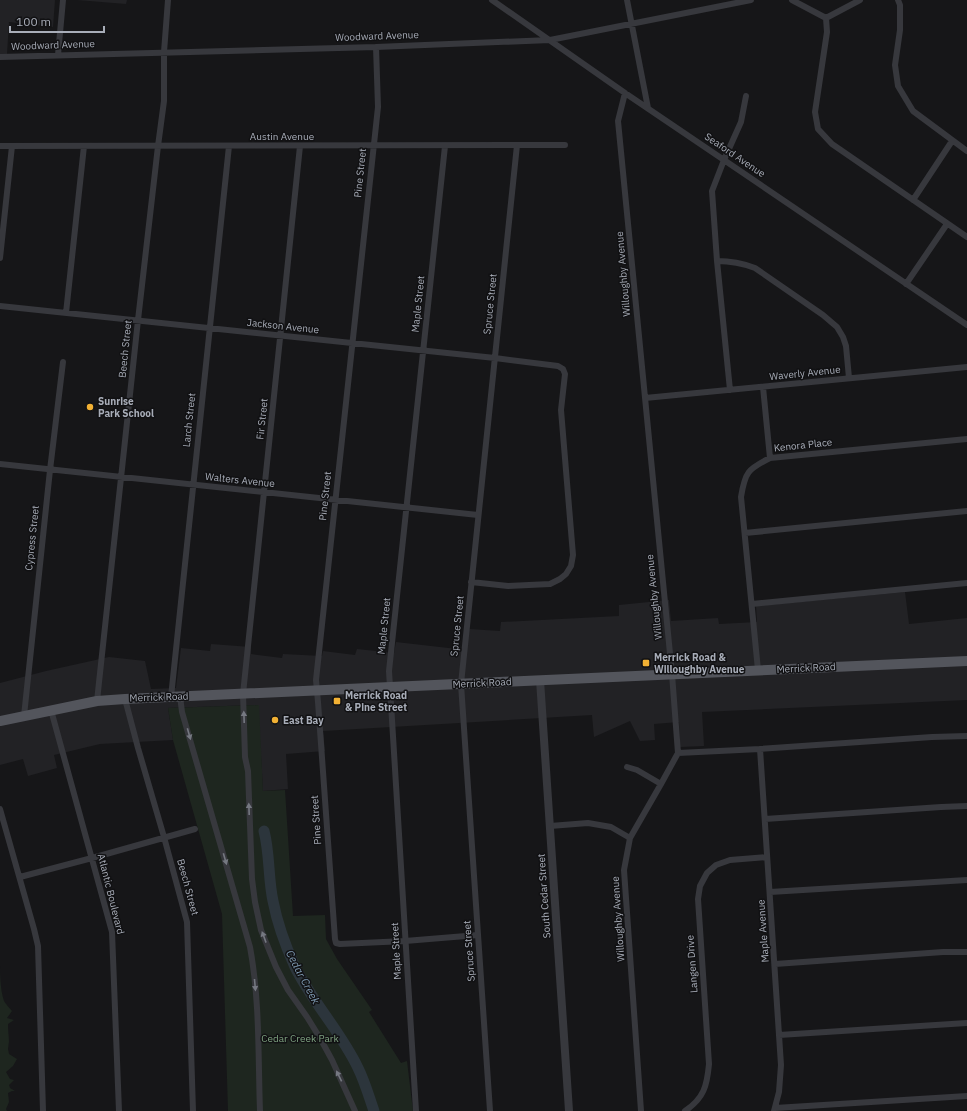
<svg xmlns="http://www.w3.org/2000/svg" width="967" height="1111" font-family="'IBM Plex Sans',sans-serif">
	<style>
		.built { fill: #222225 }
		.green { fill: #1e261f }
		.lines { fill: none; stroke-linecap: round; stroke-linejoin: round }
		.river { stroke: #2c353c; stroke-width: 11 }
		.minor { stroke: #37383d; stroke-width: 6 }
		.tertiary { stroke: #37383d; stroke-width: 8 }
		.primary { stroke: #53555c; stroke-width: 10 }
		.oneway { fill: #757881 }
		.poi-dot { fill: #f2b134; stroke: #111113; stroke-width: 1.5 }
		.labels { text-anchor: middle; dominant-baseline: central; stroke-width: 3; stroke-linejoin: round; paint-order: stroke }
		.street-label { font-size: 10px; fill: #a8adb8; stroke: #111113 }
		.poi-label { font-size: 10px; font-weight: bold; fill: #a8adb8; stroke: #111113; text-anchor: start }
		.park-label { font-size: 10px; fill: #7fa381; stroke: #111113 }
		.water-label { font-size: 11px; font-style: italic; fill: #7f9bb3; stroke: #111113 }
	</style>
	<rect width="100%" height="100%" fill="#161618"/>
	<!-- built -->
	<path class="built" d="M 0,0 L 55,0 L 53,27 L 9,22 L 7,54 L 0,54 Z
		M 77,0 L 127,0 L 126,4 Z
		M 905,592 L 909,624 L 967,618 L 967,700 L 702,712 L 704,746 L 680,747 L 679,722 L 654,724 L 655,740 L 640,741 L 630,721 L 594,737 L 592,715 L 323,731 L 325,751 L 286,754 L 288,789 L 263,791 L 258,705 L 168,708 L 173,740 L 100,744 L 54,755 L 57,768 L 28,776 L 23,759 L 0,765 L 0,683 L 46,671 L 109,657 L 145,661 L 151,689 L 176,688 L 181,648 L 210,651 L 211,644 L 251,647 L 251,654 L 282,658 L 283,654 L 322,656 L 323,651 L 355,655 L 357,649 L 394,653 L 396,642 L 466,650 L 469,629 L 500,631 L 501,622 L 619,616 L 619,605 L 669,600 L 671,621 L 718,618 L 719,624 L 757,622 L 756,606 Z"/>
	<!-- green -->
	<path class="green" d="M 259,705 L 263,791 L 285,790 L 293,916 L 325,915 L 326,939 L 337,959 L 372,1010 L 369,1012 L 401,1063 L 407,1061 L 413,1111 L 228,1111 L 222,914 L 173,740 L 168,708 Z
		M 0,961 C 0,973 0,989 4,1001 C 6,1004 9,1008 12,1011 L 7,1018 L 14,1020 L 8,1024 L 8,1027 L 9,1041 L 8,1049 L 9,1054 L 17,1059 L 13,1066 L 6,1072 L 10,1079 L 14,1080 L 9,1085 L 10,1088 L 15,1091 L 12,1091 L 8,1093 L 9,1102 L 6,1109 L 7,1111 L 0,1111 Z"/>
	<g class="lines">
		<!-- river -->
		<path class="river" d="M 264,831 C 270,854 268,878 273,901 C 277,922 286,947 295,967 C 313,1003 341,1032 358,1068 C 365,1082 369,1097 374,1111"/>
		<!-- minor -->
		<path class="minor" d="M 492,0 L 625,93 L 724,160 L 967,325
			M 627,0 L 648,108
			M 792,0 L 826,18 L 860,0
			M 898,0 L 900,5 L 900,30 L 895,65 L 898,86 L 913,111 L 967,151
			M 826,18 L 827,32 L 815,112 L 818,129 L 832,144 L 967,237
			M 376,47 L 378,107 L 316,680 L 318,702 L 335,939 L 336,943 L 340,944 L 405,941 L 478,935
			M 58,55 L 63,0
			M 0,57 L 376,47 L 550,40 L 751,0
			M 625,93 L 618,121 L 672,674 L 678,753 L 661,784 L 630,838 L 624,870 L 641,1111
			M 0,146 L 565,145
			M 300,146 L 243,694 L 245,757 L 248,771 L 252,879 L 255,902 L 261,930 L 276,967 L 288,990 L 307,1017 L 320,1038 L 332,1060 L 355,1111
			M 913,200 L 952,141
			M 0,258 L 12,146
			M 717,261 C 731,261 742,263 755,268 L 823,315 L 837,327 L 843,337 L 846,346 L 849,378
			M 906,284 L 947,224
			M 0,306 L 495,358 L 558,366 L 563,369 L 565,374 L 561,410 L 573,555 L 571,566 L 566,574 L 560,579 L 550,584 L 508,586 L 471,582
			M 66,313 L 84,146
			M 763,387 L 770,458
			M 730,390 L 717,261 L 712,191 L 724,160 L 741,122 L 746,96
			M 645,398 L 967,367
			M 0,464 L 478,515
			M 745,533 L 967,511
			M 752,604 L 967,583
			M 758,670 L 741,497 C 745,472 748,469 770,458 L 967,439
			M 180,696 L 182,712 L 250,947 C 260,1001 258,1057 260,1111
			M 171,697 L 229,146
			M 125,699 L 138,748 L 164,837 L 187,922 L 193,1111
			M 97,701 L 138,320 L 158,146 L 164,101 L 164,52 L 168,0
			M 51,710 L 112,932 L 119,1111
			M 24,716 L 50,470 L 63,362
			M 760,749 L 781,1065 L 779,1092 L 774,1111
			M 678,753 L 760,749 L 932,737 L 967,736
			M 627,767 L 637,770 L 661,784
			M 0,809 L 34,929 L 38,946 L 43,1111
			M 765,819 L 941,807 L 967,806
			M 550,826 L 588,823 L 611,827 L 630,838
			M 20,877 L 92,858 L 195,829
			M 770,892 L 967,880
			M 775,964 L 943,952 L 967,952
			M 779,1035 L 967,1023
			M 775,1108 L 967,1096
			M 416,1111 L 389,671 L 445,146
			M 490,1111 L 461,684 L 517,145
			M 685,1111 C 704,1098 707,1086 709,1064 L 698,899 L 700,886 L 707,873 L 716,865 L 730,860 L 767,857"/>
		<!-- tertiary -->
		<path class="tertiary" d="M 540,680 L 569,1111"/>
		<!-- primary -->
		<path class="primary" d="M 0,721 L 97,701 L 125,699 C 406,688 686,672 967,661"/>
	</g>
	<!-- one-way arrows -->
	<defs><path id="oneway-solid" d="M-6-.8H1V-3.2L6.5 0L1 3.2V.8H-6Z"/></defs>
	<g class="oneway">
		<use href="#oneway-solid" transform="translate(244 717) rotate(-92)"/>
		<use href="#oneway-solid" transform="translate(189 734) rotate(74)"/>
		<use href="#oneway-solid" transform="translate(249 809) rotate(-92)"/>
		<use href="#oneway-solid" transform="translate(225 859) rotate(74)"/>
		<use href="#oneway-solid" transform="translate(264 937) rotate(-110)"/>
		<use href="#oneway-solid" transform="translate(255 985) rotate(85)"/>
		<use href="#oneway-solid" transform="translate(339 1076) rotate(-116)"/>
	</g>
	<!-- markers -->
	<g class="poi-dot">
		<circle cx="90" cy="407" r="4"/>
		<rect x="642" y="659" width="8" height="8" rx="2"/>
		<rect x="333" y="697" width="8" height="8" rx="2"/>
		<circle cx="275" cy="720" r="4"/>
	</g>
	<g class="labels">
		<!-- street labels -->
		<g class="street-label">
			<text transform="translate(377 36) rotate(-2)">Woodward Avenue</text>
			<text transform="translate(53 45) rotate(-2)">Woodward Avenue</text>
			<text x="282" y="136">Austin Avenue</text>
			<text transform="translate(735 155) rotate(34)">Seaford Avenue</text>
			<text transform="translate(360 173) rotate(-84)">Pine Street</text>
			<text transform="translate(623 274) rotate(-95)">Willoughby Avenue</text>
			<text transform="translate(418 304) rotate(-84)">Maple Street</text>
			<text transform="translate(490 304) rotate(-84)">Spruce Street</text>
			<text transform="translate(283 326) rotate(6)">Jackson Avenue</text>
			<text transform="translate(125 349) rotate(-84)">Beech Street</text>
			<text transform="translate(805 373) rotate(-6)">Waverly Avenue</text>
			<text transform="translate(262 419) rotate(-84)">Fir Street</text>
			<text transform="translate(189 420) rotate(-84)">Larch Street</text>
			<text transform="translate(803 445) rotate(-6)">Kenora Place</text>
			<text transform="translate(240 480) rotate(6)">Walters Avenue</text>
			<text transform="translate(325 496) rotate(-84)">Pine Street</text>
			<text transform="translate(32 538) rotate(-84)">Cypress Street</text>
			<text transform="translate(654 597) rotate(-96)">Willoughby Avenue</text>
			<text transform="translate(384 626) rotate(-84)">Maple Street</text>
			<text transform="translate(457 626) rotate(-84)">Spruce Street</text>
			<text transform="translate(806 668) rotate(-3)">Merrick Road</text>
			<text transform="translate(482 683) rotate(-3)">Merrick Road</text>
			<text transform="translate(159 697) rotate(-2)">Merrick Road</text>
			<text transform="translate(316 820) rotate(-94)">Pine Street</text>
			<text transform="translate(188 887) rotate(75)">Beech Street</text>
			<text transform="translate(111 894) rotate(76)">Atlantic Boulevard</text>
			<text transform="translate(544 896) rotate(-94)">South Cedar Street</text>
			<text transform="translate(618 919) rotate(-94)">Willoughby Avenue</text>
			<text transform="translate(763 931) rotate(-94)">Maple Avenue</text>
			<text transform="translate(396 951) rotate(-93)">Maple Street</text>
			<text transform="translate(469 951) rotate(-94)">Spruce Street</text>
			<text transform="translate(692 964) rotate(-94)">Langen Drive</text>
		</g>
		<!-- poi labels -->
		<g class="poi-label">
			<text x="98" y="401">Sunrise<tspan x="98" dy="12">Park School</tspan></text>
			<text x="654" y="657">Merrick Road &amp;<tspan x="654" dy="12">Willoughby Avenue</tspan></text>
			<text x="345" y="695">Merrick Road<tspan x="345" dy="12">&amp; Pine Street</tspan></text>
			<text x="283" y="720">East Bay</text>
		</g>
		<!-- park labels -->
		<g class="park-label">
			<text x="300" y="1038">Cedar Creek Park</text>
		</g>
		<!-- water labels -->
		<g class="water-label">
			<text transform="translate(303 977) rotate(62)">Cedar Creek</text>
		</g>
	</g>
	<!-- scale -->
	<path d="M10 26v6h94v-6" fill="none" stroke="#a8adb8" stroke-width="2"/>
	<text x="16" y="26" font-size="12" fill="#a8adb8" stroke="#111113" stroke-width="3" paint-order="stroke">100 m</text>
</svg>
